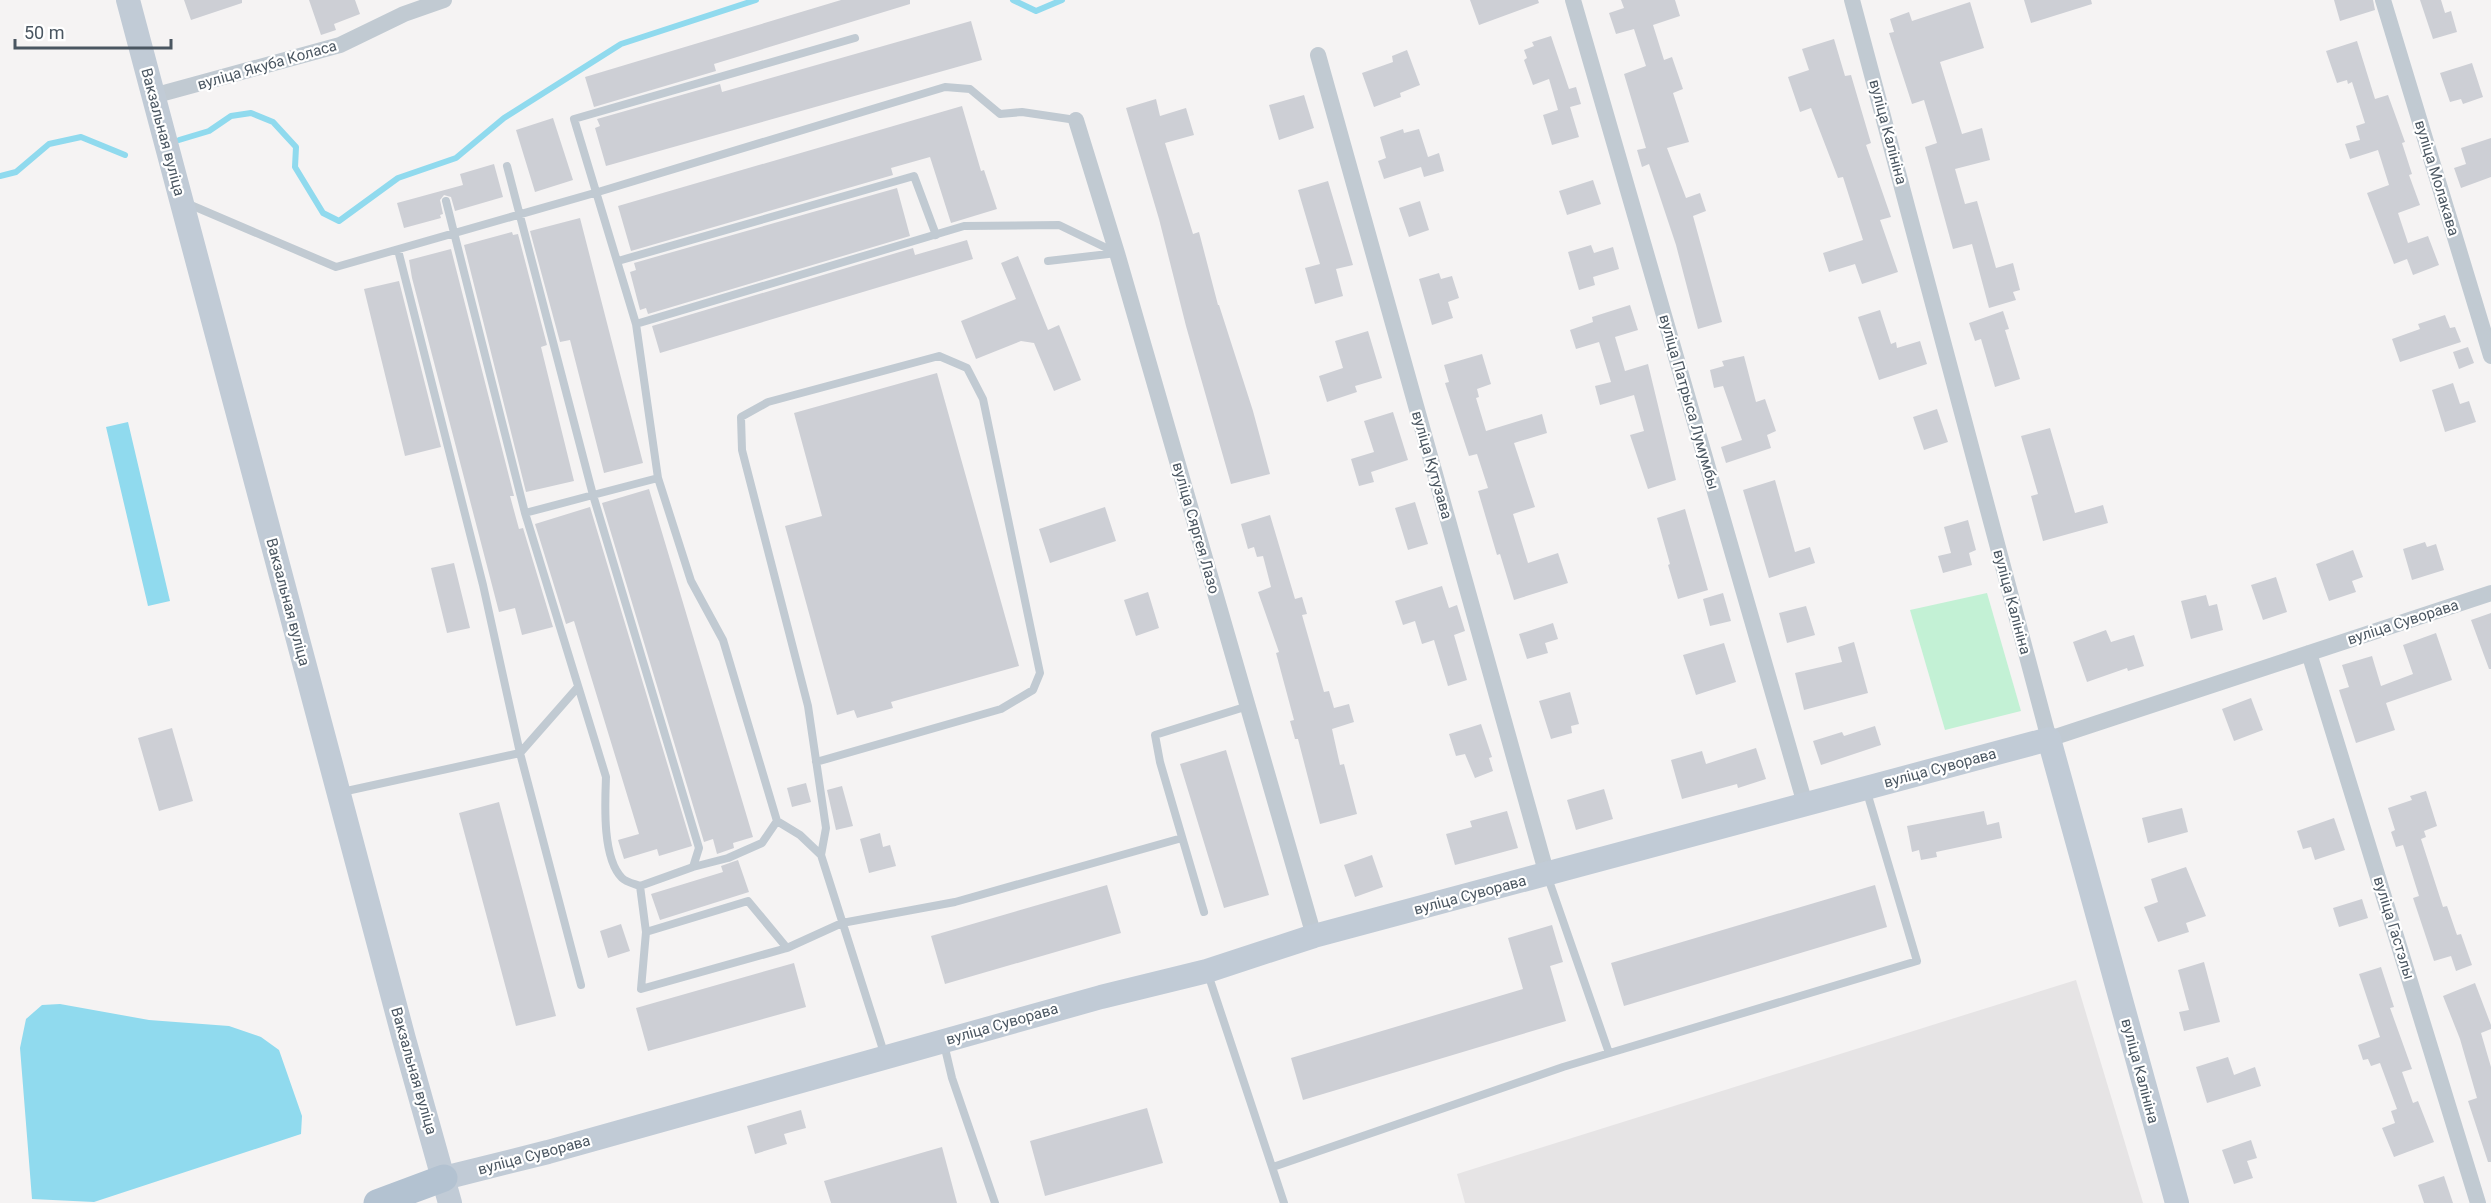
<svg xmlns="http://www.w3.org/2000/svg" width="2491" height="1203" font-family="Roboto,sans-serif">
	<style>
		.education { fill: #e6e4e5 }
		.green { fill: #c3f1d5 }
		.water { fill: #90daee }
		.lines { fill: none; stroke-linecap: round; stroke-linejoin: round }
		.stream { stroke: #90daee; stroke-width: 6 }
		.building { fill: #cdcfd5 }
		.lane { stroke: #c1cad2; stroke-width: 8 }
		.street { stroke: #c1cad2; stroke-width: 16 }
		.secondary { stroke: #c1cbd6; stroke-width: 24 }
		.primary { stroke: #b3c2d1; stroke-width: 27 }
		.labels { text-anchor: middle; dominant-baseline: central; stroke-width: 4.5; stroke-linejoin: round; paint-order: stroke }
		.street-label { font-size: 15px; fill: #4a5661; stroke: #fff }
	</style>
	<rect width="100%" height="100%" fill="#f5f3f3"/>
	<!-- education -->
	<path class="education" d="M 2076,980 L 2143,1203 L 1465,1203 L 1457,1174 Z"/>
	<!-- green -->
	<path class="green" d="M 1987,593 L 2021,711 L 1945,730 L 1910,610 Z"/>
	<!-- water -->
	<path class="water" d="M 128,422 L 170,601 L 148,606 L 106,427 Z
		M 60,1004 L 149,1020 L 229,1026 L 261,1037 L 279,1050 L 302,1116 L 301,1134 L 94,1202 L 32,1199 L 20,1048 L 26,1019 L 42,1005 Z"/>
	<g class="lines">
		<!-- stream -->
		<path class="stream" d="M 1013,0 L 1036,11 L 1062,0
			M 179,140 L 209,131 L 231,116 L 251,113 L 273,122 L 296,147 L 295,167 L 323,213 L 339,221 L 398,178 L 456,158 L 504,118 L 621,44 L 756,0
			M 0,176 L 16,172 L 49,144 L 81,137 L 125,155"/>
	</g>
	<!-- building -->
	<path class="building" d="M 184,0 L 242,0 L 242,3 L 191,20 Z
		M 309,0 L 355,0 L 360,14 L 334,24 L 336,30 L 321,35 Z
		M 841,0 L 910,0 L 910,4 L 714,64 L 716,71 L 594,107 L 585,77 Z
		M 1470,0 L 1538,0 L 1539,3 L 1479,25 Z
		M 1621,0 L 1675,0 L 1680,16 L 1653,25 L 1664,60 L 1672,57 L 1683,89 L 1673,93 L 1689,142 L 1667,148 L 1686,198 L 1700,193 L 1706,211 L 1693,216 L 1722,322 L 1698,329 L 1676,245 L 1649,164 L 1642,167 L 1637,150 L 1646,148 L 1624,74 L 1646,66 L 1634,29 L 1616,34 L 1609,13 L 1624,8 Z
		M 2024,0 L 2091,0 L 2092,4 L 2031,23 Z
		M 2334,0 L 2373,0 L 2375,10 L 2340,21 Z
		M 2420,0 L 2441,0 L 2445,13 L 2451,11 L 2457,32 L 2433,39 Z
		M 1970,2 L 1984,48 L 1940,62 L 1962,134 L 1982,128 L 1990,160 L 1955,169 L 1965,204 L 1977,201 L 1996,268 L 2013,263 L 2020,290 L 2013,292 L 2016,300 L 1989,308 L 1972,244 L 1953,249 L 1925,147 L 1937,143 L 1924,100 L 1912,104 L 1889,33 L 1894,32 L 1890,19 L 1909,12 L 1912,21 Z
		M 971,21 L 982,60 L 606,166 L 595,128 L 600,126 L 597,119 L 720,84 L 722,92 Z
		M 1551,36 L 1569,89 L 1576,87 L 1581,104 L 1570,107 L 1579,137 L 1552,145 L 1543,115 L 1558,110 L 1549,79 L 1533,85 L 1524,60 L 1527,58 L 1524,50 L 1534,46 L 1532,42 Z
		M 1834,39 L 1845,76 L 1851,75 L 1871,143 L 1866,145 L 1891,217 L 1880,220 L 1898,272 L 1862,284 L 1855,264 L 1829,272 L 1823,253 L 1863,240 L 1843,177 L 1838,178 L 1811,108 L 1800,112 L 1788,77 L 1809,70 L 1802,49 Z
		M 2357,41 L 2375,99 L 2388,95 L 2405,142 L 2402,143 L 2412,174 L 2409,175 L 2420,205 L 2398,213 L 2408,243 L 2428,236 L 2439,265 L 2413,275 L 2407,259 L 2394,264 L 2367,193 L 2389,185 L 2378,150 L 2350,159 L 2345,144 L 2360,140 L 2356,126 L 2365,123 L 2352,82 L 2348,84 L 2347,80 L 2337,83 L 2326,51 Z
		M 1407,50 L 1420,85 L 1400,93 L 1401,97 L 1374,107 L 1362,73 L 1393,62 L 1392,56 Z
		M 2472,63 L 2483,97 L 2463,104 L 2461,99 L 2450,102 L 2440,73 Z
		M 1304,95 L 1314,128 L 1279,140 L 1269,105 Z
		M 1156,99 L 1160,116 L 1186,108 L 1194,135 L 1165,143 L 1193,234 L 1199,232 L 1218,305 L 1219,305 L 1253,411 L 1270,474 L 1231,484 L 1186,326 L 1159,219 L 1126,108 Z
		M 962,106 L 981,171 L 984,170 L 997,209 L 951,223 L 930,157 L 891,168 L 893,175 L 631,251 L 618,206 Z
		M 553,118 L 573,180 L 535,192 L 516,130 Z
		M 1403,129 L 1404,133 L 1419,129 L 1428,157 L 1439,153 L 1444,171 L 1424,177 L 1421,167 L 1384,179 L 1378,161 L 1386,158 L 1380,137 Z
		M 2491,138 L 2491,177 L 2461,188 L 2454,168 L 2466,164 L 2461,148 Z
		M 494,164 L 503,197 L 455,211 L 451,197 L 444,195 L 440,200 L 443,214 L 440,215 L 441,218 L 404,228 L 397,203 L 463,185 L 460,174 Z
		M 1593,180 L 1601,204 L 1567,215 L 1559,191 Z
		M 1328,181 L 1353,265 L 1336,269 L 1343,296 L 1315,304 L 1305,268 L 1320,264 L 1298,190 Z
		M 897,188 L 910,236 L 648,314 L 646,308 L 640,310 L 630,272 L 636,270 L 634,263 Z
		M 1420,201 L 1429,230 L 1409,237 L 1399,208 Z
		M 580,218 L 643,463 L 604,473 L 570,340 L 560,342 L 530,231 Z
		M 512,232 L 513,235 L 518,234 L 547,345 L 541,347 L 574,481 L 526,492 L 464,245 Z
		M 967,240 L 973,259 L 660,353 L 652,326 L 913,248 L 915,255 Z
		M 1591,245 L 1594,253 L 1613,247 L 1619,269 L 1593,277 L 1595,285 L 1579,290 L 1568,252 Z
		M 451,249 L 514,496 L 510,496 L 519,529 L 523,528 L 553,627 L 522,635 L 515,608 L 499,612 L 412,278 L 409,260 Z
		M 1018,256 L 1048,330 L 1059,325 L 1081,380 L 1054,391 L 1034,343 L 1021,341 L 976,359 L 961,321 L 1016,299 L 1001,263 Z
		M 1439,273 L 1441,279 L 1452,276 L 1459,298 L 1448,302 L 1453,318 L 1432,325 L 1419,279 Z
		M 399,281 L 441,447 L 405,456 L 364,289 Z
		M 1630,305 L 1638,330 L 1615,337 L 1625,371 L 1648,364 L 1676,480 L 1648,489 L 1630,435 L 1644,431 L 1634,395 L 1600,405 L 1595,386 L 1611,382 L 1599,342 L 1576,349 L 1570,330 L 1593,322 L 1592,317 Z
		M 1880,310 L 1891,344 L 1896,342 L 1897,348 L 1920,341 L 1927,364 L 1879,380 L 1858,317 Z
		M 2003,311 L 2009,329 L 2005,330 L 2020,379 L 1995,387 L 1981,339 L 1975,341 L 1969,323 Z
		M 2445,315 L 2450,328 L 2455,327 L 2461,342 L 2400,362 L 2392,339 L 2420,329 L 2418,324 Z
		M 1368,331 L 1382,378 L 1355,386 L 1357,392 L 1327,402 L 1319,376 L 1343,368 L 1335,341 Z
		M 2468,347 L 2474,363 L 2459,369 L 2453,352 Z
		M 1482,354 L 1491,384 L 1477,389 L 1479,397 L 1476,398 L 1486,431 L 1542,414 L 1547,433 L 1514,443 L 1535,507 L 1513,514 L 1528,563 L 1558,553 L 1568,583 L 1514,600 L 1500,554 L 1497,555 L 1478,491 L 1488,488 L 1477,454 L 1469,456 L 1445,383 L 1449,382 L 1444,365 Z
		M 1744,356 L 1756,402 L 1765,399 L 1776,431 L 1767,435 L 1771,448 L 1726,463 L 1721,447 L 1742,440 L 1723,386 L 1714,388 L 1710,370 L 1724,366 L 1722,361 Z
		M 937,373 L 1019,666 L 891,702 L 893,708 L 857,718 L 854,710 L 837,715 L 785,526 L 822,516 L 794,413 Z
		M 2453,383 L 2460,404 L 2469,401 L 2476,422 L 2445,432 L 2432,390 Z
		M 1937,409 L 1948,442 L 1924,450 L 1913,417 Z
		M 1393,412 L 1408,460 L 1371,472 L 1374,482 L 1359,486 L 1351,459 L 1374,452 L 1364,421 Z
		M 2050,428 L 2075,513 L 2103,505 L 2108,523 L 2043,541 L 2031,496 L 2038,494 L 2021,436 Z
		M 1775,480 L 1795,552 L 1810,547 L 1815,563 L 1769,578 L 1743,490 Z
		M 649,489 L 753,837 L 733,843 L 734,848 L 717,854 L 713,839 L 704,842 L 602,503 Z
		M 1415,502 L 1428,544 L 1408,550 L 1395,508 Z
		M 590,507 L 692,846 L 659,856 L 657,849 L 624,859 L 618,840 L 639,834 L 574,621 L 566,624 L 535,524 Z
		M 1105,507 L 1116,541 L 1050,563 L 1039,529 Z
		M 1685,509 L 1708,590 L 1678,599 L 1668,565 L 1670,564 L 1657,518 Z
		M 1270,515 L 1295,599 L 1302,597 L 1307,614 L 1302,615 L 1324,692 L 1329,691 L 1334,708 L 1349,704 L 1354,722 L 1332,729 L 1340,765 L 1344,764 L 1357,814 L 1320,824 L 1298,739 L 1295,739 L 1290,721 L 1294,720 L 1276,653 L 1279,652 L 1258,592 L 1271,587 L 1263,556 L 1257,557 L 1254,547 L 1248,549 L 1241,524 Z
		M 1968,520 L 1976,550 L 1969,553 L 1972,565 L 1943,573 L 1938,556 L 1951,553 L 1944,527 Z
		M 2425,542 L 2427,547 L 2436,544 L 2444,570 L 2412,580 L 2403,549 Z
		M 2353,550 L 2363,577 L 2352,581 L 2356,592 L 2329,601 L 2316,564 Z
		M 454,563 L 470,628 L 447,633 L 431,568 Z
		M 2276,577 L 2287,612 L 2263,620 L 2251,585 Z
		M 1442,586 L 1449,608 L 1457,605 L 1465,631 L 1454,635 L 1467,680 L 1448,686 L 1434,640 L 1422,644 L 1415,621 L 1403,625 L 1395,601 Z
		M 1148,592 L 1159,628 L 1136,636 L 1124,600 Z
		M 1723,593 L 1731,621 L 1710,626 L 1703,599 Z
		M 2206,595 L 2209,606 L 2217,604 L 2223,630 L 2191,639 L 2181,601 Z
		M 1806,606 L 1815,635 L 1787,643 L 1779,613 Z
		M 2491,613 L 2491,669 L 2489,669 L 2471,620 Z
		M 1553,623 L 1558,639 L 1545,643 L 1548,653 L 1527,659 L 1519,634 Z
		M 2106,630 L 2111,642 L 2134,635 L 2144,666 L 2128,671 L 2127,668 L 2087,682 L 2073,642 Z
		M 2436,633 L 2452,680 L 2386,703 L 2395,730 L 2356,743 L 2339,690 L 2349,687 L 2342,665 L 2372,656 L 2381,686 L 2413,674 L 2403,645 Z
		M 1854,642 L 1868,693 L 1804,710 L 1795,673 L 1842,662 L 1838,647 Z
		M 1724,643 L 1736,682 L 1696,695 L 1683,655 Z
		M 1570,692 L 1579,724 L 1571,726 L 1572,733 L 1551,739 L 1539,701 Z
		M 2251,698 L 2263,730 L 2234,741 L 2222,709 Z
		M 1481,724 L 1492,757 L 1489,758 L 1493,771 L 1475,778 L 1465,754 L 1456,756 L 1449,734 Z
		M 1875,726 L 1881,745 L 1821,765 L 1813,741 L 1842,732 L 1844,736 Z
		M 172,728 L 193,801 L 159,811 L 138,738 Z
		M 1756,748 L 1766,779 L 1738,788 L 1737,784 L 1682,799 L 1671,760 L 1702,751 L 1706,764 Z
		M 1226,750 L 1269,895 L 1224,908 L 1180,764 Z
		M 806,783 L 811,802 L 792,807 L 787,788 Z
		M 842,786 L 853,826 L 836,830 L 827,790 Z
		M 1604,789 L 1613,819 L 1576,830 L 1567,800 Z
		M 2426,791 L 2437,826 L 2424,831 L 2426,837 L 2421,839 L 2443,907 L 2447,906 L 2457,935 L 2461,934 L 2472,965 L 2456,971 L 2451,956 L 2434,961 L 2413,898 L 2419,896 L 2403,845 L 2396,847 L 2391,832 L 2395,830 L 2388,808 L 2412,800 L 2410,796 Z
		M 499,802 L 556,1016 L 516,1026 L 459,813 Z
		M 2182,808 L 2188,832 L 2148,843 L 2142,818 Z
		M 1507,811 L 1518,848 L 1455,865 L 1446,834 L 1472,827 L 1470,821 Z
		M 1984,811 L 1987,825 L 1999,822 L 2002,838 L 1936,852 L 1937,857 L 1921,860 L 1919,850 L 1912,852 L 1907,826 Z
		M 2334,818 L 2345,850 L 2315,860 L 2311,847 L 2303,849 L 2297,831 Z
		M 880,833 L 883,847 L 890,845 L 896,866 L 869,873 L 860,839 Z
		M 1372,855 L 1383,887 L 1355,897 L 1344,865 Z
		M 738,860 L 749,892 L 660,920 L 651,894 L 723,872 L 721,866 Z
		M 2186,867 L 2206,916 L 2186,923 L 2189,932 L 2158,942 L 2144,907 L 2158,902 L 2151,879 Z
		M 1107,885 L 1121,933 L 945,984 L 931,936 Z
		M 1875,885 L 1887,927 L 1624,1006 L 1611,963 Z
		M 2362,899 L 2368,918 L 2339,927 L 2333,908 Z
		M 621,924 L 630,951 L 608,958 L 600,931 Z
		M 1552,925 L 1563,962 L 1550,966 L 1566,1021 L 1303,1100 L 1291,1058 L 1523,989 L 1508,938 Z
		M 2204,962 L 2220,1022 L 2184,1031 L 2179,1012 L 2189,1010 L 2178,970 Z
		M 794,963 L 806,1007 L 648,1051 L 636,1008 Z
		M 2381,967 L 2394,1007 L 2390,1008 L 2412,1069 L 2402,1072 L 2413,1103 L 2418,1101 L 2434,1142 L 2394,1157 L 2382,1128 L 2395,1123 L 2391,1111 L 2397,1109 L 2380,1063 L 2371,1066 L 2368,1059 L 2363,1060 L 2358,1045 L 2380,1037 L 2359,974 Z
		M 2475,983 L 2491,1025 L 2491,1029 L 2481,1033 L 2491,1067 L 2491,1162 L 2488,1162 L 2468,1101 L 2477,1098 L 2460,1039 L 2443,996 Z
		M 2228,1057 L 2234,1075 L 2255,1067 L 2261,1086 L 2207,1103 L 2196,1067 Z
		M 1147,1108 L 1163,1163 L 1045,1196 L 1030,1141 Z
		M 801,1110 L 806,1128 L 784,1134 L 787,1144 L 755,1154 L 747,1126 Z
		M 2251,1140 L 2257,1158 L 2247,1161 L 2253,1178 L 2234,1184 L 2222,1150 Z
		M 942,1147 L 957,1203 L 831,1203 L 824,1181 Z
		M 2444,1176 L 2453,1203 L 2424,1203 L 2418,1185 Z"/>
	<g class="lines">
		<!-- lane -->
		<path class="lane" d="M 855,38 L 574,119 L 636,324 L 658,478 L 691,581 L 723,640 L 777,821 L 800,835 L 821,855 L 885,1056
			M 507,166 L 593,495 L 658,478
			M 446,201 L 525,513 L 593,495 L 699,848 L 693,867 L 640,886 C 635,884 626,882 622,878 C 602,858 605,803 606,777 L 525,513
			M 186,203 L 336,267 L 598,192 L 945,87 L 970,89 L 1000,114 L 1022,112 L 1076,120
			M 398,250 L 483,585 L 520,753
			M 618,261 L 914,176 L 936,235
			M 1048,261 L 1117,253
			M 636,324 L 964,226 L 1059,225 L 1117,253
			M 520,753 L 578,687
			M 816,762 L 1001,709 L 1033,690 L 1040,673 L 983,399 L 967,368 L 939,356 L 768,402 L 741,417 L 742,450 L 808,706 L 826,828 L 821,855
			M 342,792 L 520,753 L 581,985
			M 693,867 L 728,858 L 762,843 L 777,821
			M 1547,875 L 1609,1053
			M 640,886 L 646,932 L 748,901 L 787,948
			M 1204,912 L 1160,762 L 1155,735 L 1248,706
			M 646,932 L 641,989 L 787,948 L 842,923 L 955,902 L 1182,838
			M 1208,974 L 1284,1203
			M 944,1044 L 952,1078 L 995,1203
			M 1273,1167 L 1563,1067 L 1917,961 L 1866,789"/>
		<!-- street -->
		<path class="street" d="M 1573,0 L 1805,804
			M 1852,0 L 2049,739 L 2491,593
			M 2383,0 L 2491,356
			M 1318,55 L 1547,875
			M 153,96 L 340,45 L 404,14 L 444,0
			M 1076,120 L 1117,253 L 1314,936
			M 2309,653 L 2478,1203"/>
		<!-- secondary -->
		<path class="secondary" d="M 128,0 L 404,1039 L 450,1203
			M 444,1178 L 548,1152 L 1101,997 L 1207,971 L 1314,936 L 2049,739 L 2177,1203"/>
		<!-- primary -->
		<path class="primary" d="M 377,1203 L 444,1178"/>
	</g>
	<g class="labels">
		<!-- street labels -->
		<g class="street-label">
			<text transform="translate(267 65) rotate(-16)">вуліца Якуба Коласа</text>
			<text transform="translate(163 132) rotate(75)">Вакзальная вуліца</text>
			<text transform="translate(1888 132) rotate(75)">вуліца Калініна</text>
			<text transform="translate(2437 178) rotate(73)">вуліца Молакава</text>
			<text transform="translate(1689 402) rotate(74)">вуліца Патрыса Лумумбы</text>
			<text transform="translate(1432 465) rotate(74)">вуліца Кутузава</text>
			<text transform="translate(1196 528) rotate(74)">вуліца Сяргея Лазо</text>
			<text transform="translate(288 602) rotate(75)">Вакзальная вуліца</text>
			<text transform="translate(2012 602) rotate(75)">вуліца Калініна</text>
			<text transform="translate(2403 622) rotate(-18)">вуліца Суворава</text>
			<text transform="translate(1940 768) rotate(-15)">вуліца Суворава</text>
			<text transform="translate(1470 895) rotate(-15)">вуліца Суворава</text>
			<text transform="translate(2394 928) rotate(73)">вуліца Гастэлы</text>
			<text transform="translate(1002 1024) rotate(-16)">вуліца Суворава</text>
			<text transform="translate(414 1071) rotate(74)">Вакзальная вуліца</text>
			<text transform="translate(2140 1071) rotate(75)">вуліца Калініна</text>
			<text transform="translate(534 1155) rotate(-15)">вуліца Суворава</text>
		</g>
	</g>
	<!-- scale -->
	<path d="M15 39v9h156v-9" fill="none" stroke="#4a5661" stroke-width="3"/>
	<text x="24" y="39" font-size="18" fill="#4a5661" stroke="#ffffff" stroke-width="4.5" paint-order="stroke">50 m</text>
</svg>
